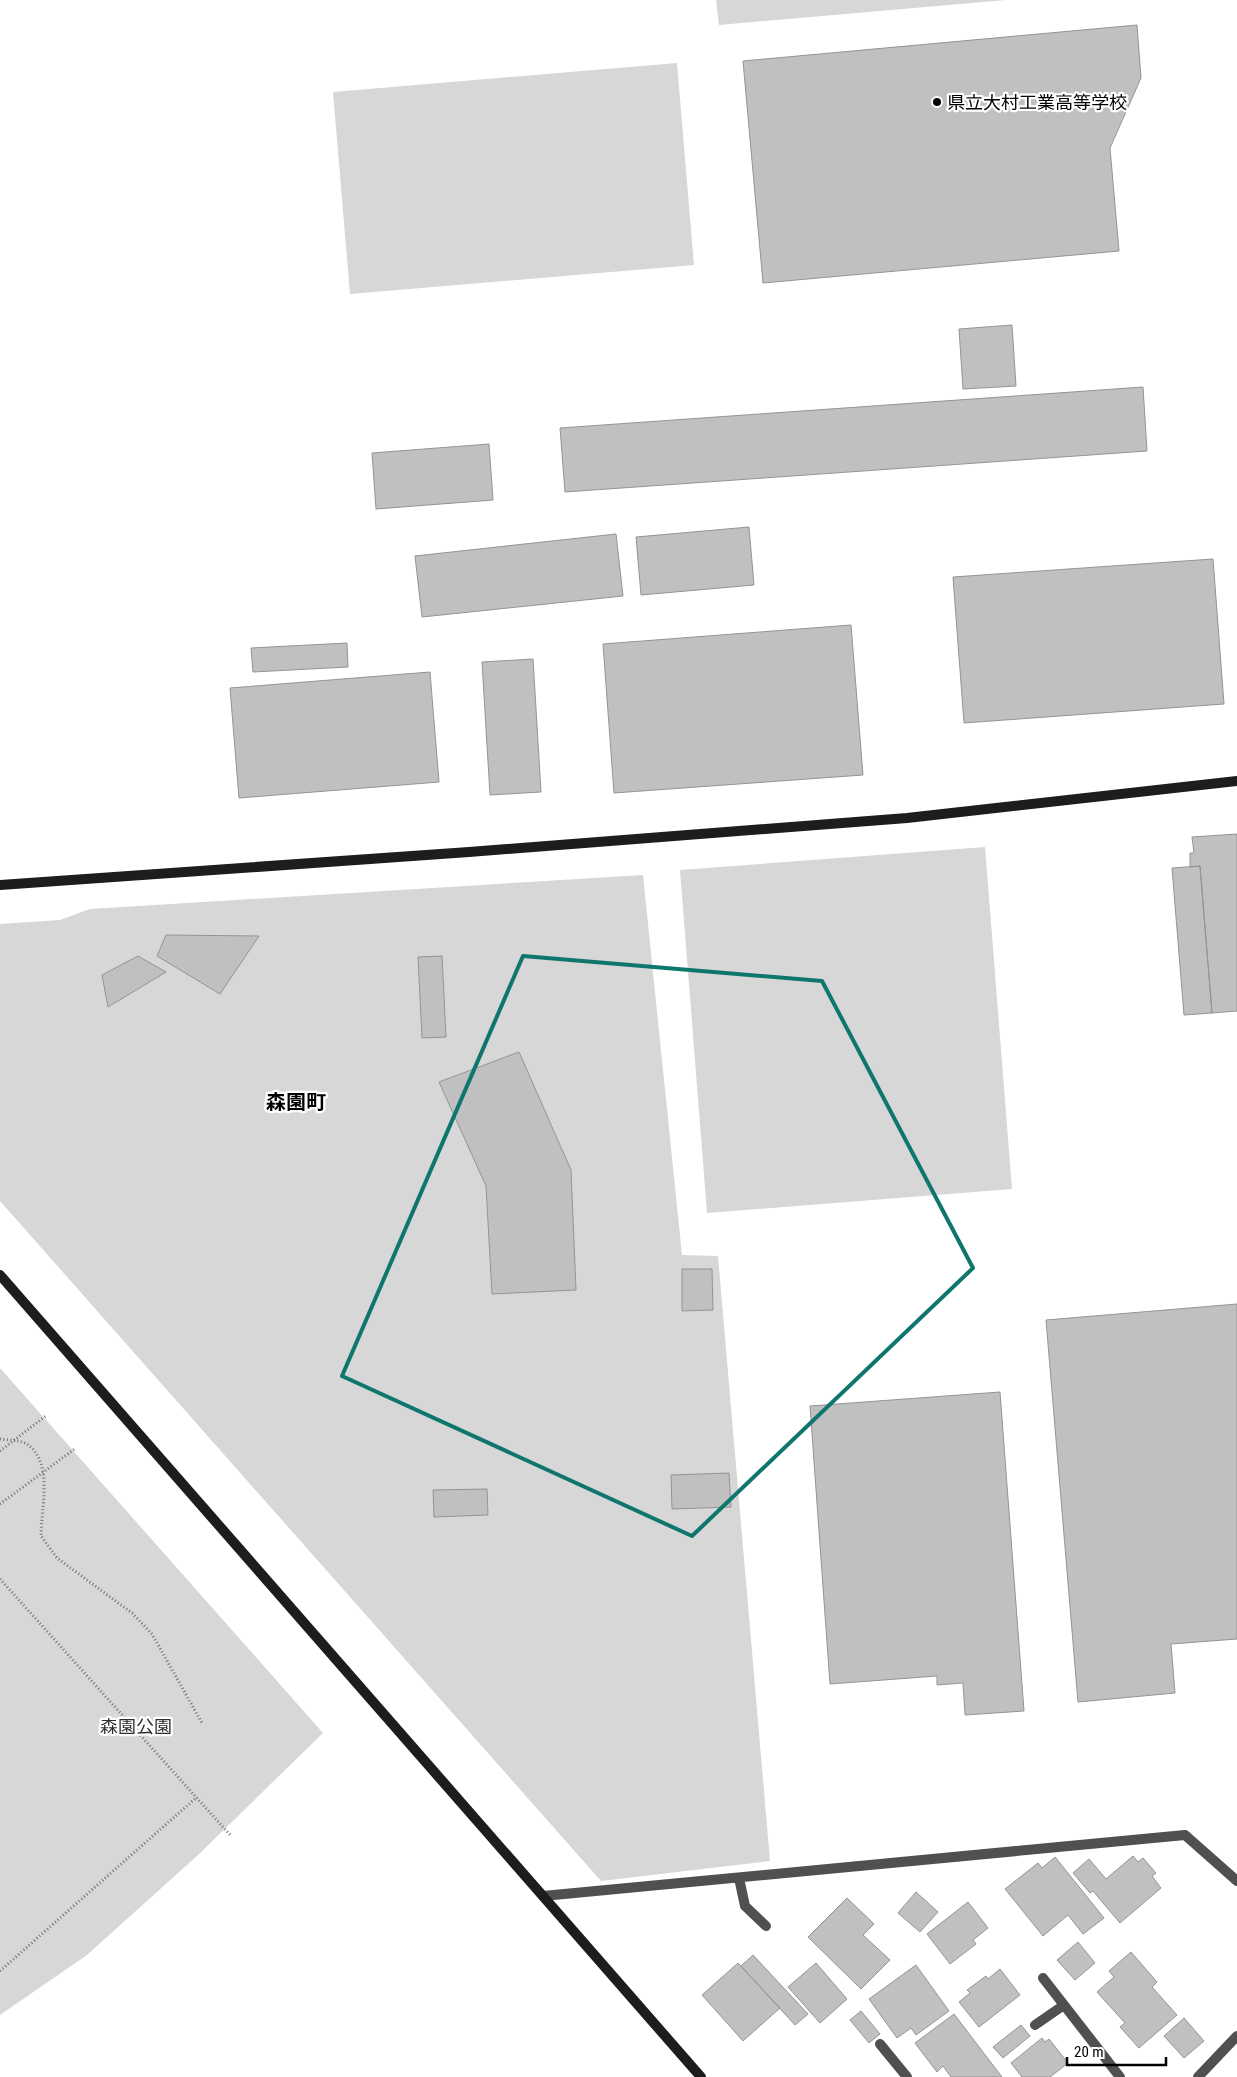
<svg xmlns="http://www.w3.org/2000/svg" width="1237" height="2077" font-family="'Roboto Condensed','Noto Sans JP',sans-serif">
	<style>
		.green { fill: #d7d7d7 }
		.building { fill: #c0c0c0; stroke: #949494 }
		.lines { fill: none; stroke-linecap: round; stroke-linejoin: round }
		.path { stroke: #727272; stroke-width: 3; stroke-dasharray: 1 2.5; stroke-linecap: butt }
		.street { stroke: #505050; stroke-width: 10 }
		.secondary { stroke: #1d1d1d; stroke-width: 10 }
		.marked { fill: none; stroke: #0f766e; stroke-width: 4; stroke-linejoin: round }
		.poi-dot { fill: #000; stroke: #fff; stroke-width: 2 }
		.labels { text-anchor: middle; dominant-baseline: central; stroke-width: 4.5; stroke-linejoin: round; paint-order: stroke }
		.poi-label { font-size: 18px; fill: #000; stroke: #fff; text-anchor: start }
		.park-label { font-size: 18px; fill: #2e2e2e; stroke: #fff }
		.quarter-label { font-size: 20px; font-weight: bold; fill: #000; stroke: #fff }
	</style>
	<rect width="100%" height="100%" fill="#fff"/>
	<!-- green -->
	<path class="green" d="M 716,0 L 1006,0 L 719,25 Z
		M 677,63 L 694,265 L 350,294 L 333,92 Z
		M 985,847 L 1012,1189 L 707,1213 L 680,870 Z
		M 643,875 L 682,1255 L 718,1256 L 770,1861 L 601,1881 L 0,1201 L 0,924 L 60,920 L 90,909 Z
		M 0,1368 L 323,1733 L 198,1855 L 87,1955 L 0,2015 Z"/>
	<!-- building -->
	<path class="building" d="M 1137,25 L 1141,78 L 1110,148 L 1119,251 L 763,283 L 743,61 Z
		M 1012,325 L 1016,386 L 963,389 L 959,329 Z
		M 1143,387 L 1147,451 L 565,492 L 560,428 Z
		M 489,444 L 493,500 L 376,509 L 372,453 Z
		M 749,527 L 754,585 L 641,595 L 636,537 Z
		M 616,534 L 623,596 L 422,617 L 415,556 Z
		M 1213,559 L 1224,704 L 964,723 L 953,577 Z
		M 851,625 L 863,775 L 614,793 L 603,644 Z
		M 347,643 L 348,667 L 253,672 L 251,648 Z
		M 533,659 L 541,792 L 490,795 L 482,662 Z
		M 430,672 L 439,782 L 239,798 L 230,688 Z
		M 1237,834 L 1237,1011 L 1212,1013 L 1200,866 L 1190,867 L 1190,853 L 1194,853 L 1192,837 Z
		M 1200,866 L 1212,1013 L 1184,1015 L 1172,868 Z
		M 166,935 L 259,936 L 220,994 L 157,956 Z
		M 138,956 L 166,972 L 108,1007 L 102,975 Z
		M 442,956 L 446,1037 L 422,1038 L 418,957 Z
		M 519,1052 L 571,1170 L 576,1290 L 492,1294 L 486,1186 L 439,1082 Z
		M 682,1269 L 712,1269 L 713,1310 L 682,1311 Z
		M 1237,1304 L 1237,1639 L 1171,1644 L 1175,1693 L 1078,1702 L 1046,1320 Z
		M 1000,1392 L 1024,1711 L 965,1715 L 963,1683 L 937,1685 L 937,1676 L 830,1684 L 810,1406 Z
		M 729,1473 L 731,1507 L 672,1509 L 671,1475 Z
		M 487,1489 L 488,1515 L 434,1517 L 433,1490 Z
		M 1133,1856 L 1138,1862 L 1143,1858 L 1156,1873 L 1152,1876 L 1161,1888 L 1120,1923 L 1093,1891 L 1090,1893 L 1073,1873 L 1089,1859 L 1106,1879 Z
		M 1055,1857 L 1104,1918 L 1083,1934 L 1068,1915 L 1043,1936 L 1005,1889 L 1038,1863 L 1042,1868 Z
		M 916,1892 L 938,1912 L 920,1932 L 898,1913 Z
		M 847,1898 L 874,1924 L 863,1935 L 890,1960 L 861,1989 L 808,1937 Z
		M 968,1902 L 988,1928 L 973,1940 L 976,1944 L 950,1964 L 927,1934 Z
		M 1078,1942 L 1095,1963 L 1075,1980 L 1057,1960 Z
		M 1131,1952 L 1157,1982 L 1152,1987 L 1177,2015 L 1139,2048 L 1120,2027 L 1125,2023 L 1097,1992 L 1114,1977 L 1109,1971 Z
		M 753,1955 L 808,2014 L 795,2025 L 741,1966 Z
		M 738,1963 L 780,2008 L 743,2041 L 702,1995 Z
		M 816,1963 L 847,1999 L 820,2023 L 788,1987 Z
		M 916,1965 L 949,2011 L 916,2035 L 911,2028 L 897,2038 L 869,1999 Z
		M 1000,1969 L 1020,1995 L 979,2027 L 959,2002 L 970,1993 L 967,1990 L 986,1976 L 988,1979 Z
		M 861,2011 L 880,2034 L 869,2043 L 850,2020 Z
		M 954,2014 L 1002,2077 L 951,2077 L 943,2066 L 937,2072 L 915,2043 Z
		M 1184,2018 L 1204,2041 L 1184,2058 L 1164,2036 Z
		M 1021,2025 L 1030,2036 L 1003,2058 L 993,2047 Z
		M 1042,2038 L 1045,2042 L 1049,2039 L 1068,2063 L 1050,2077 L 1022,2077 L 1011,2063 Z"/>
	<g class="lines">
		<!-- path -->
		<path class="path" d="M 0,1439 C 8,1440 20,1440 27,1444 C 54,1463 41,1508 41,1536 L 57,1558 L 132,1613 L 152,1634 L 202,1723
			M 0,1451 L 47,1415
			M 0,1504 L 76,1448
			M 0,1579 L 231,1836
			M 0,1971 L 197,1797"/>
		<!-- street -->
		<path class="street" d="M 739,1878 L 745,1906 L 766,1926
			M 543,1896 L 1185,1835 L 1237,1881
			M 1043,1978 L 1120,2077
			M 1035,2025 L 1064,2005
			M 880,2044 L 907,2077
			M 1198,2077 L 1237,2036"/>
		<!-- secondary -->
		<path class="secondary" d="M 0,885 L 469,852 L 907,818 L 1237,781
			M 0,1275 L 701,2077"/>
	</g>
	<!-- marked area -->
	<path class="marked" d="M 523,956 L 822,981 L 973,1268 L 692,1536 L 342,1376 Z"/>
	<!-- markers -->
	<circle class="poi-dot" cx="937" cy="102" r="5"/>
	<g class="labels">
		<!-- poi labels -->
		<g class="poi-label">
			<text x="947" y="102">県立大村工業高等学校</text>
		</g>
		<!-- park labels -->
		<g class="park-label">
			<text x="136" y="1726">森園公園</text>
		</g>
		<!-- quarter labels -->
		<g class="quarter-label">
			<text x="296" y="1102">森園町</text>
		</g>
	</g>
	<!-- scale -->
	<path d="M1067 2057v8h99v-8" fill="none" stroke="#000000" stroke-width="2.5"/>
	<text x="1074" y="2057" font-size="15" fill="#000000" stroke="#ffffff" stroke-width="4" paint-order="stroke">20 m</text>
</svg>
